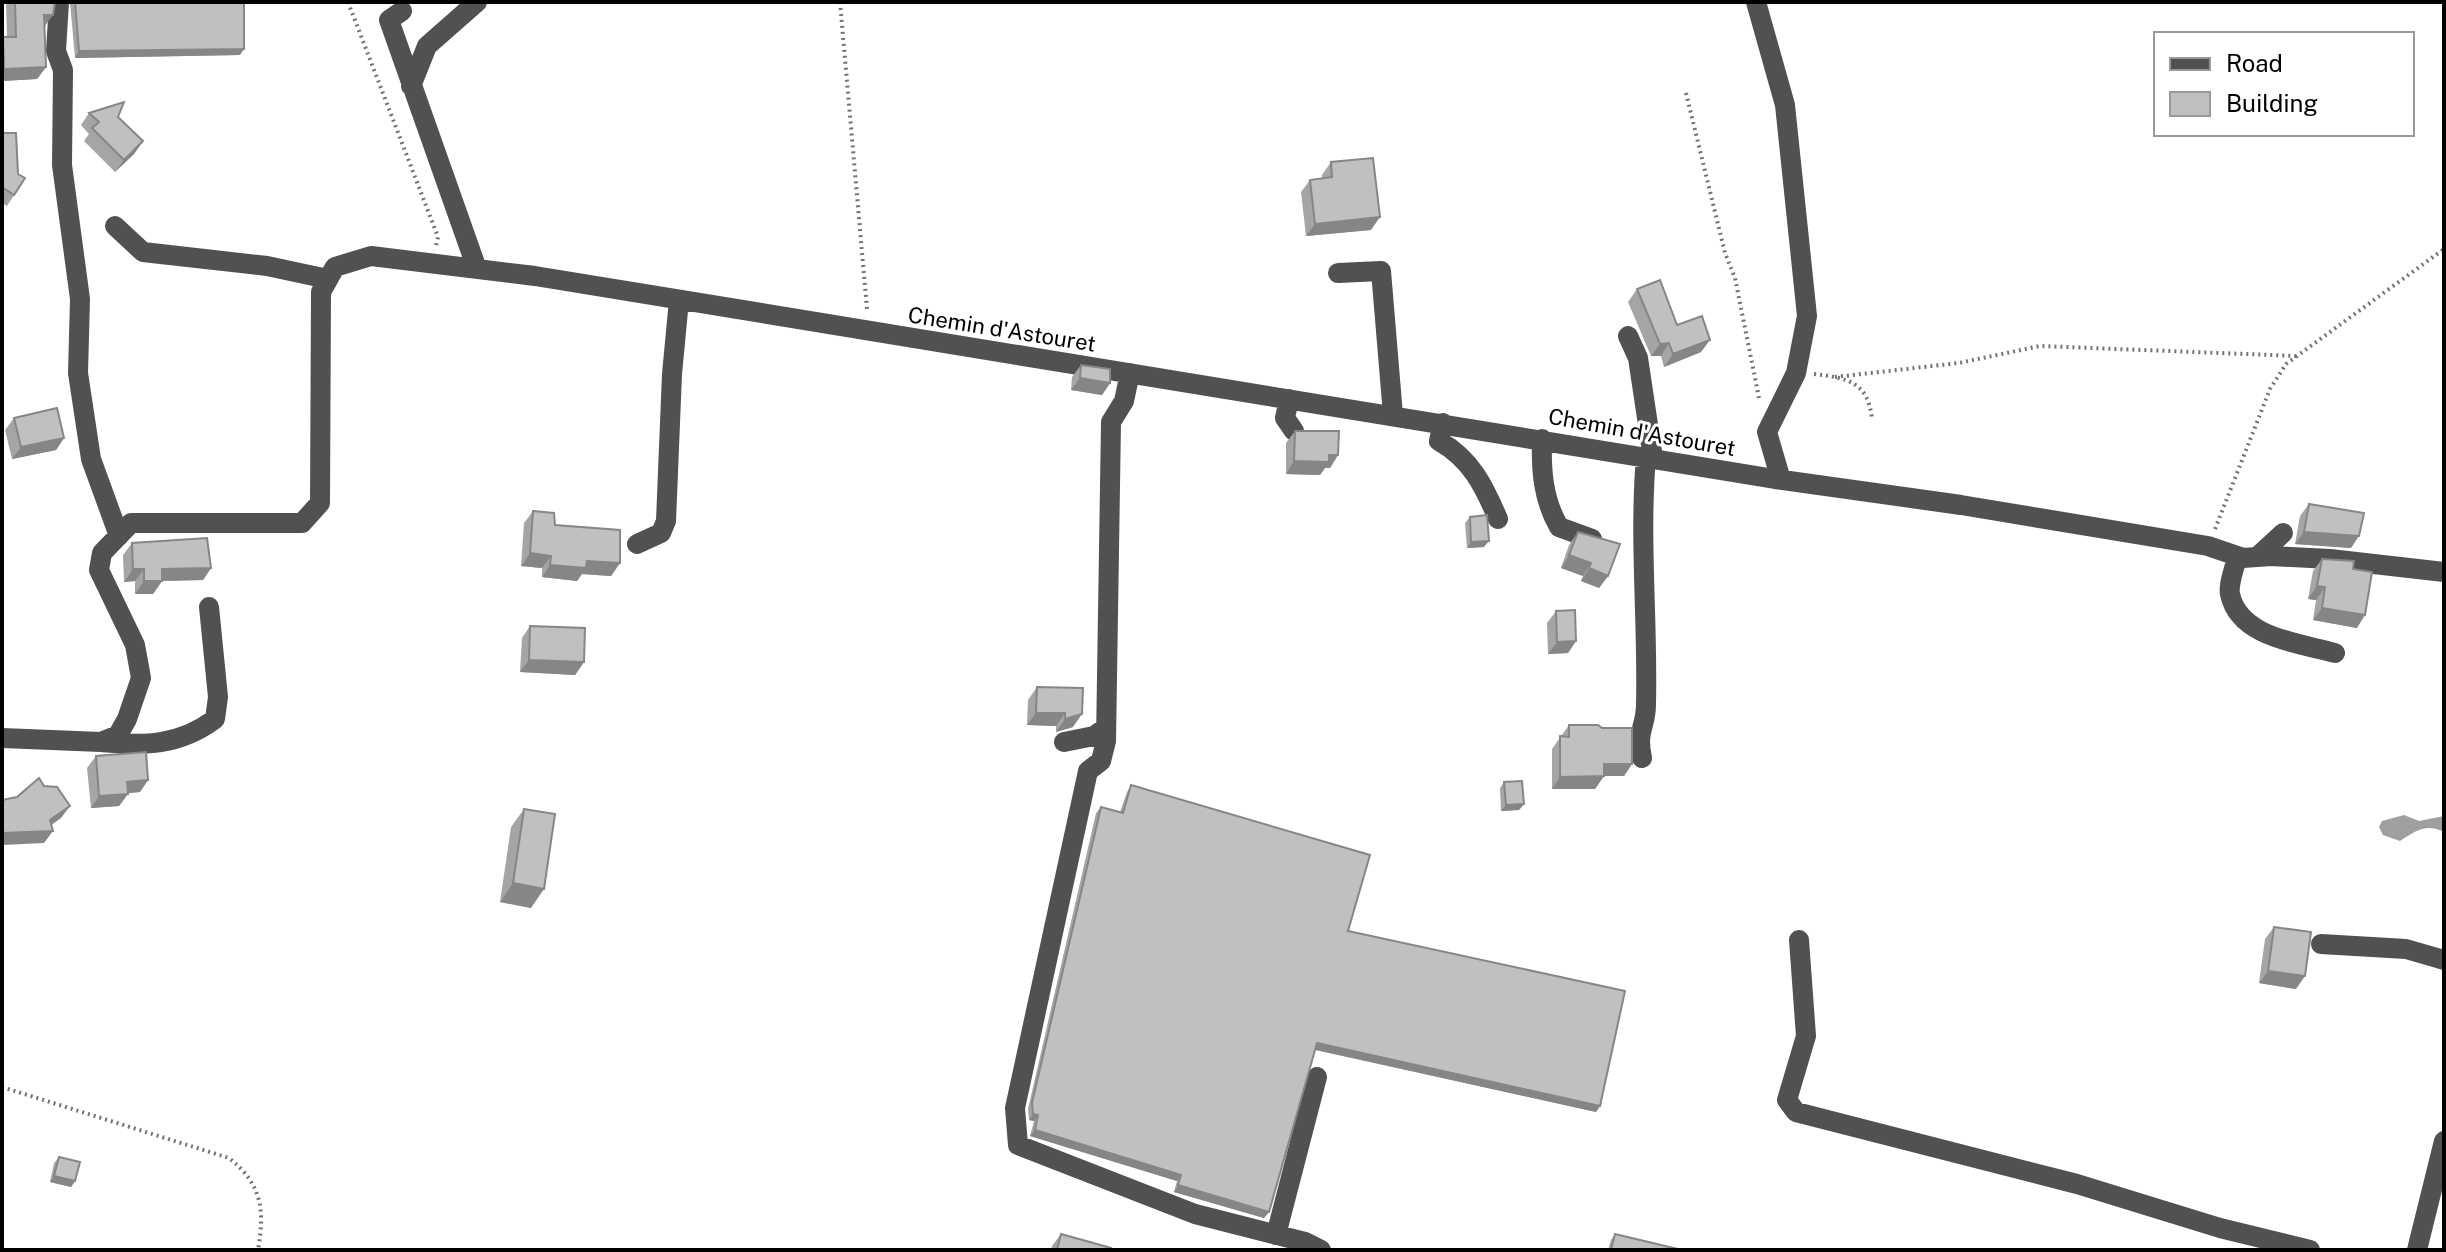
<svg xmlns="http://www.w3.org/2000/svg" width="2446" height="1252" font-family="'Public Sans',sans-serif">
	<style>
		.water { fill: #9f9f9f }
		.lines { fill: none; stroke-linecap: round; stroke-linejoin: round }
		.path { stroke: #737373; stroke-width: 4; stroke-dasharray: 2 4; stroke-linecap: butt }
		.minor { stroke: #515151; stroke-width: 20 }
		.wall { fill: #a5a5a5 }
		.shaded-wall { fill: #868686 }
		.building { fill: #c0c0c0; stroke: #868686; stroke-width: 2 }
		.labels { text-anchor: middle; dominant-baseline: central; stroke-width: 6; stroke-linejoin: round; paint-order: stroke }
		.street-label { font-size: 22px; fill: #000; stroke: #fff }
	</style>
	<rect width="100%" height="100%" fill="#fff"/>
	<!-- water -->
	<path class="water" d="M 2404,815 L 2419,821 L 2444,816 L 2444,832 C 2426,823 2416,831 2400,841 L 2383,835 L 2379,827 L 2382,821 Z"/>
	<g class="lines">
		<!-- path -->
		<path class="path" d="M 348,2 L 438,237 L 436,246
			M 840,2 L 867,309
			M 1686,93 L 1725,253 L 1735,278 L 1759,398
			M 1814,374 C 1848,378 1868,382 1872,419
			M 1835,377 L 1959,363 L 2040,346 L 2297,356
			M 2215,529 L 2270,389 L 2286,364 L 2444,249
			M 2,1087 L 229,1158 C 262,1184 265,1210 258,1250"/>
		<!-- minor -->
		<path class="minor" d="M 59,2 L 56,51 L 63,70 L 62,165 L 80,299 L 78,373 L 91,459 L 119,536
			M 1756,2 L 1785,105 L 1807,316 L 1796,373 L 1767,432 L 1781,480
			M 402,11 L 389,20 L 477,269
			M 411,86 L 427,46 L 477,2
			M 115,226 L 143,252 L 267,266 L 328,279
			M 1338,273 L 1381,271 L 1393,415
			M 1628,336 L 1638,358 L 1653,458
			M 1130,373 L 1124,401 L 1111,422 L 1106,741 L 1101,761 L 1088,771 L 1015,1108 L 1018,1145 L 1195,1214 L 1305,1242 L 1321,1250
			M 1289,399 L 1285,418 L 1294,431
			M 1443,423 L 1439,441 C 1471,459 1484,486 1498,519
			M 1542,439 C 1541,471 1543,499 1559,527 L 1592,539
			M 637,544 L 661,533 L 666,521 L 672,374 L 679,300
			M 2237,557 C 2235,567 2228,584 2230,594 C 2239,638 2300,643 2335,653
			M 2257,557 L 2283,533
			M 2,738 L 101,742 L 118,735 L 127,719 L 141,678 L 135,645 L 99,570 L 102,553 L 131,523 L 302,523 L 320,503 L 321,292 L 335,267 L 371,256 L 535,276 L 1775,479 L 1961,505 L 2208,546 L 2243,558 L 2271,556 L 2330,559 L 2444,572
			M 101,742 C 144,746 179,746 215,719 L 218,697 L 209,607
			M 1064,742 L 1094,736 L 1105,728
			M 1642,758 C 1636,730 1646,728 1646,704 C 1648,621 1639,539 1646,457
			M 1799,940 L 1806,1036 L 1787,1100 L 1796,1112 L 2077,1184 L 2220,1228 L 2310,1250
			M 2321,944 L 2406,949 L 2444,960
			M 1276,1235 L 1317,1077
			M 2417,1250 L 2444,1141"/>
	</g>
	<!-- wall -->
	<path class="wall" d="M 6,2 L 55,2 L 44,27 L 46,67 L 37,79 L 2,81 L 2,38 L 7,37 Z
		M 70,2 L 244,2 L 240,55 L 75,58 Z
		M 89,113 L 118,117 L 143,141 L 134,154 L 115,172 L 84,141 L 89,134 L 81,125 Z
		M 2,133 L 14,195 L 7,206 L 2,203 Z
		M 1331,162 L 1371,230 L 1306,236 L 1301,192 L 1310,180 L 1322,178 L 1322,175 Z
		M 1637,289 L 1677,325 L 1701,352 L 1664,367 L 1661,356 L 1651,356 L 1628,302 Z
		M 1081,365 L 1110,383 L 1102,395 L 1071,390 L 1072,377 Z
		M 14,418 L 64,438 L 56,450 L 12,459 L 5,430 Z
		M 1295,431 L 1338,455 L 1330,468 L 1325,468 L 1320,475 L 1286,474 L 1286,443 Z
		M 2309,504 L 2351,548 L 2295,544 L 2300,516 Z
		M 533,511 L 620,563 L 611,576 L 582,574 L 577,581 L 542,577 L 542,568 L 521,566 L 524,523 Z
		M 1470,517 L 1484,547 L 1467,548 L 1465,523 Z
		M 1578,532 L 1608,576 L 1599,588 L 1581,581 L 1583,576 L 1561,568 L 1569,545 Z
		M 132,543 L 211,568 L 203,580 L 162,581 L 153,594 L 135,594 L 135,581 L 124,582 L 123,555 Z
		M 2322,559 L 2353,569 L 2357,628 L 2313,620 L 2316,600 L 2308,599 L 2313,571 Z
		M 1556,611 L 1576,641 L 1568,653 L 1548,654 L 1547,623 Z
		M 530,626 L 584,662 L 575,675 L 520,672 L 522,638 Z
		M 1037,687 L 1083,688 L 1073,727 L 1056,732 L 1056,726 L 1027,725 L 1028,700 Z
		M 1569,725 L 1632,764 L 1624,776 L 1604,776 L 1595,789 L 1552,789 L 1552,749 Z
		M 96,756 L 148,780 L 140,792 L 128,793 L 119,806 L 91,808 L 87,768 Z
		M 1504,782 L 1524,804 L 1519,810 L 1501,811 L 1500,788 Z
		M 1131,785 L 1348,931 L 1600,1106 L 1596,1112 L 1315,1050 L 1269,1212 L 1264,1218 L 1174,1192 L 1177,1181 L 1030,1136 L 1034,1121 L 1029,1120 L 1028,1109 L 1096,813 L 1101,807 L 1120,812 L 1127,792 Z
		M 524,809 L 531,908 L 500,902 L 511,827 Z
		M 2274,927 L 2296,989 L 2259,983 L 2265,939 Z
		M 59,1157 L 75,1181 L 71,1187 L 50,1182 L 54,1163 Z
		M 1061,1234 L 1110,1250 L 1051,1250 L 1052,1246 Z
		M 1615,1234 L 1682,1250 L 1608,1250 L 1611,1240 Z"/>
	<!-- shaded-wall -->
	<path class="shaded-wall" d="M 44,15 L 53,15 L 44,27 Z
		M 244,49 L 240,55 L 75,58 L 79,51 Z
		M 46,67 L 37,79 L 2,81 L 2,71 L 4,69 Z
		M 143,141 L 134,154 L 115,172 L 124,160 Z
		M 1380,217 L 1371,230 L 1306,236 L 1315,224 Z
		M 1710,340 L 1701,352 L 1664,367 L 1673,354 Z
		M 1669,343 L 1661,356 L 1651,356 L 1660,344 Z
		M 1080,378 L 1110,383 L 1102,395 L 1071,390 Z
		M 64,438 L 56,450 L 12,459 L 21,447 Z
		M 1329,455 L 1338,455 L 1330,468 L 1325,468 L 1320,475 L 1286,474 L 1294,461 Z
		M 2304,532 L 2359,536 L 2351,548 L 2295,544 Z
		M 1489,541 L 1484,547 L 1467,548 L 1471,542 Z
		M 530,553 L 551,556 L 542,568 L 521,566 Z
		M 1569,555 L 1591,563 L 1583,576 L 1561,568 Z
		M 587,561 L 620,563 L 611,576 L 582,574 L 577,581 L 542,577 L 550,565 Z
		M 211,568 L 203,580 L 154,581 L 162,569 Z
		M 1589,568 L 1608,576 L 1599,588 L 1581,581 Z
		M 133,569 L 144,569 L 135,581 L 124,582 Z
		M 144,581 L 162,581 L 153,594 L 135,594 Z
		M 2317,586 L 2325,587 L 2316,600 L 2308,599 Z
		M 2322,608 L 2365,615 L 2357,628 L 2313,620 Z
		M 1576,641 L 1568,653 L 1548,654 L 1557,642 Z
		M 529,660 L 584,662 L 575,675 L 520,672 Z
		M 1036,713 L 1065,713 L 1056,726 L 1027,725 Z
		M 1082,714 L 1073,727 L 1056,732 L 1065,719 Z
		M 1604,764 L 1632,764 L 1624,776 L 1604,776 L 1595,789 L 1552,789 L 1560,777 Z
		M 148,780 L 140,792 L 118,794 L 127,782 Z
		M 128,794 L 119,806 L 91,808 L 99,796 Z
		M 1524,804 L 1519,810 L 1501,811 L 1506,805 Z
		M 70,806 L 61,818 L 43,831 L 53,831 L 44,843 L 2,845 L 2,833 L 50,820 Z
		M 513,883 L 544,889 L 531,908 L 500,902 Z
		M 2268,971 L 2305,976 L 2296,989 L 2259,983 Z
		M 1317,1043 L 1600,1106 L 1596,1112 L 1312,1049 Z
		M 1033,1114 L 1038,1115 L 1034,1121 L 1029,1120 Z
		M 1035,1130 L 1181,1175 L 1177,1181 L 1030,1136 Z
		M 54,1176 L 75,1181 L 71,1187 L 50,1182 Z
		M 1178,1185 L 1269,1212 L 1264,1218 L 1174,1192 Z"/>
	<!-- building -->
	<path class="building" d="M 15,2 L 55,2 L 53,15 L 44,15 L 46,67 L 4,69 L 3,37 L 16,37 Z
		M 75,2 L 244,2 L 244,49 L 79,51 Z
		M 124,102 L 118,117 L 143,141 L 124,160 L 92,128 L 99,122 L 89,113 Z
		M 2,133 L 16,133 L 18,174 L 25,178 L 14,195 L 2,187 Z
		M 1373,158 L 1380,217 L 1315,224 L 1310,180 L 1332,177 L 1331,162 Z
		M 1660,280 L 1677,325 L 1702,316 L 1710,340 L 1673,354 L 1669,343 L 1660,344 L 1637,289 Z
		M 1081,365 L 1110,369 L 1110,383 L 1080,378 Z
		M 57,408 L 64,438 L 21,447 L 14,418 Z
		M 1295,431 L 1339,431 L 1338,455 L 1329,455 L 1329,462 L 1294,461 Z
		M 2309,504 L 2364,513 L 2359,536 L 2304,532 Z
		M 533,511 L 554,513 L 555,525 L 620,530 L 620,563 L 587,561 L 586,568 L 550,565 L 551,556 L 530,553 Z
		M 1487,515 L 1489,541 L 1471,542 L 1470,517 Z
		M 1578,532 L 1620,544 L 1608,576 L 1589,568 L 1591,563 L 1569,555 Z
		M 207,538 L 211,568 L 162,569 L 162,581 L 144,581 L 144,569 L 133,569 L 132,543 Z
		M 2322,559 L 2354,561 L 2353,569 L 2372,572 L 2365,615 L 2322,608 L 2325,587 L 2317,586 Z
		M 1575,610 L 1576,641 L 1557,642 L 1556,611 Z
		M 530,626 L 585,628 L 584,662 L 529,660 Z
		M 1037,687 L 1083,688 L 1082,714 L 1065,719 L 1065,713 L 1036,713 Z
		M 1569,725 L 1598,725 L 1602,728 L 1632,728 L 1632,764 L 1604,764 L 1604,776 L 1560,777 L 1560,736 L 1569,737 Z
		M 146,752 L 148,780 L 127,782 L 128,794 L 99,796 L 96,756 Z
		M 39,778 L 44,786 L 57,787 L 70,806 L 50,820 L 53,831 L 2,833 L 2,800 L 17,797 Z
		M 1522,781 L 1524,804 L 1506,805 L 1504,782 Z
		M 1131,785 L 1370,855 L 1348,931 L 1625,991 L 1600,1106 L 1317,1043 L 1269,1212 L 1178,1185 L 1181,1175 L 1035,1130 L 1038,1115 L 1033,1114 L 1032,1103 L 1101,807 L 1123,813 Z
		M 524,809 L 555,814 L 544,889 L 513,883 Z
		M 2274,927 L 2311,932 L 2305,976 L 2268,971 Z
		M 59,1157 L 80,1162 L 75,1181 L 54,1176 Z
		M 1061,1234 L 1111,1248 L 1110,1250 L 1057,1250 Z
		M 1615,1234 L 1682,1250 L 1611,1250 Z"/>
	<g class="labels">
		<!-- street labels -->
		<g class="street-label">
			<text transform="translate(1002 329) rotate(9)">Chemin d'Astouret</text>
			<text transform="translate(1642 432) rotate(10)">Chemin d'Astouret</text>
		</g>
	</g>
	<!-- border -->
	<rect width="2446" height="1252" fill="none" stroke="#000000" stroke-width="8"/>
	<!-- legend -->
	<rect x="2154" y="32" width="260" height="104" fill="#ffffff" stroke="#999999" stroke-width="2"/>
	<rect x="2170" y="58" width="40" height="12" fill="#515151" stroke="#999999" stroke-width="2"/>
	<text x="2226" y="72" font-size="24" fill="#000000">Road</text>
	<rect x="2170" y="92" width="40" height="24" fill="#c0c0c0" stroke="#999999" stroke-width="2"/>
	<text x="2226" y="112" font-size="24" fill="#000000">Building</text>
</svg>
